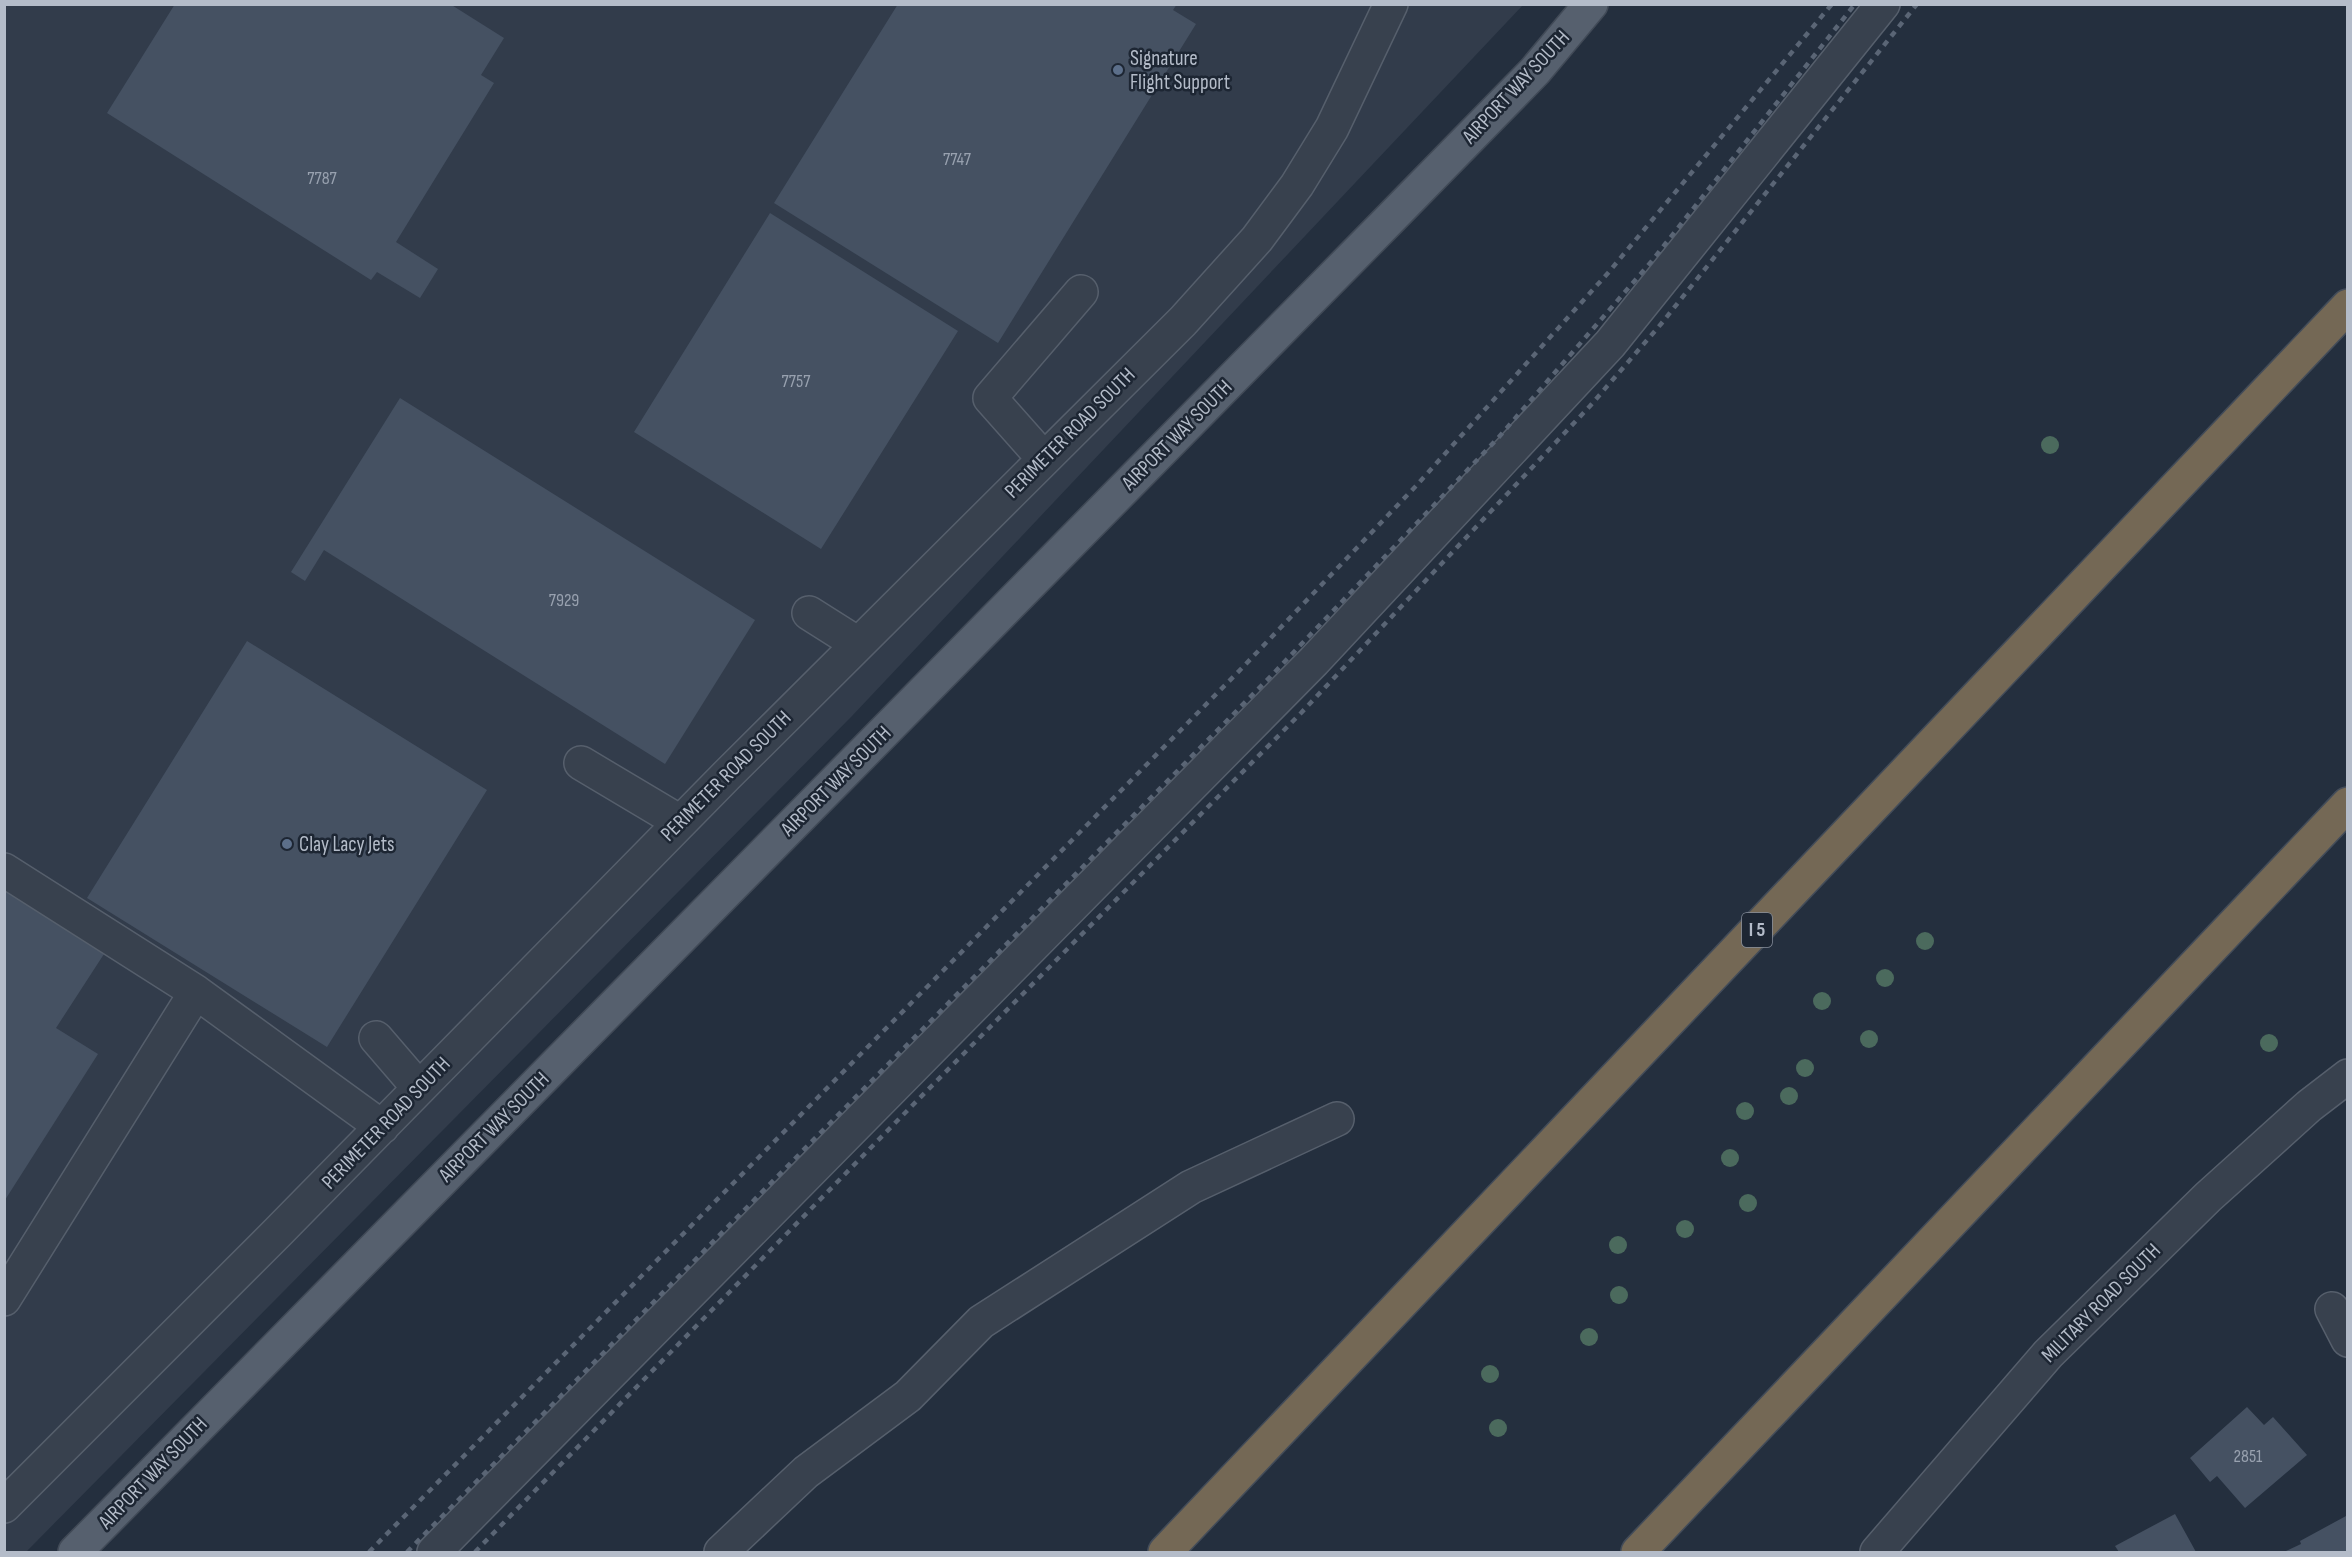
<svg xmlns="http://www.w3.org/2000/svg" width="2352" height="1557" font-family="'Sofia Sans Condensed',sans-serif">
	<style>
		.airport { fill: #323c4b }
		.building { fill: #455162 }
		.lines { fill: none; stroke-linecap: round; stroke-linejoin: round }
		.minor-casing { stroke: #565f6c; stroke-width: 36 }
		.major-casing { stroke: #414a57; stroke-width: 36 }
		.highway-casing { stroke: #434c59; stroke-width: 36 }
		.minor { stroke: #38414e; stroke-width: 33 }
		.major { stroke: #56606e; stroke-width: 33 }
		.highway { stroke: #746855; stroke-width: 33 }
		.rail { stroke: #5a6575; stroke-width: 4.5; stroke-dasharray: 6 6; stroke-linecap: butt }
		.tree { fill: #4b6a5d }
		.service-dot { fill: #5c6f8a; stroke: #1d2633; stroke-width: 2 }
		.labels { text-anchor: middle; dominant-baseline: central; stroke-width: 5; stroke-linejoin: round; paint-order: stroke }
		.number-label { font-size: 18px; fill: #98a1af }
		.shield { fill: #1d2633; stroke: #878f9c; stroke-width: 1.5 }
		.shield-label { font-size: 20px; font-weight: bold; fill: #b4bcc9 }
		.poi-label { font-size: 21px; fill: #b4bcc9; stroke: #1d2633; text-anchor: start }
		.street-label { font-size: 21px; fill: #b4bcc9; stroke: #1d2633 }
	</style>
	<rect width="100%" height="100%" fill="#242f3e"/>
	<!-- airport -->
	<path class="airport" d="M 5,5 L 1523,5 L 852,716 L 26,1552 L 5,1552 Z"/>
	<!-- building -->
	<path class="building" d="M 175,4 L 450,4 L 504,38 L 481,75 L 494,83 L 396,242 L 438,269 L 420,298 L 377,272 L 371,280 L 107,113 Z
		M 898,4 L 1177,4 L 1173,10 L 1196,24 L 998,343 L 774,203 Z
		M 770,213 L 958,331 L 821,549 L 634,432 Z
		M 400,398 L 755,620 L 665,764 L 324,550 L 305,581 L 291,572 Z
		M 247,641 L 487,790 L 327,1047 L 87,898 Z
		M 5,890 L 104,954 L 56,1028 L 98,1054 L 5,1200 Z
		M 2247,1407 L 2264,1425 L 2273,1417 L 2307,1455 L 2245,1508 L 2217,1476 L 2210,1482 L 2190,1458 Z
		M 2175,1514 L 2196,1552 L 2119,1552 L 2115,1546 Z
		M 2346,1516 L 2348,1552 L 2284,1552 L 2301,1544 L 2300,1541 Z"/>
	<g class="lines">
		<!-- minor casing -->
		<g class="minor-casing">
			<path id="minor" d="M 1044,459 L 990,398 L 1081,292
				M 809,613 L 858,644
				M 581,763 L 680,822
				M 4,870 L 196,992
				M 376,1038 L 419,1088
				M 4,1299 L 196,992 L 382,1127
				M 2332,1309 L 2348,1340
				M 4,1506 L 278,1232 L 726,776 L 1183,321 L 1257,239 L 1297,185 L 1332,128 L 1391,4
				M 434,1552 L 1314,661 L 1610,344 L 1883,4
				M 721,1552 L 806,1472 L 908,1396 L 981,1322 L 1191,1187 L 1337,1119
				M 1877,1552 L 2048,1354 L 2208,1197 L 2309,1106 L 2348,1076"/>
		</g>
		<!-- major casing -->
		<g class="major-casing">
			<path id="major" d="M 75,1552 L 1387,222 L 1535,71 L 1591,4"/>
		</g>
		<!-- highway casing -->
		<g class="highway-casing">
			<path id="highway" d="M 1165,1552 L 2348,306
				M 1638,1552 L 2348,804"/>
		</g>
		<!-- minor -->
		<use href="#minor" class="minor"/>
		<!-- major -->
		<use href="#major" class="major"/>
		<!-- highway -->
		<use href="#highway" class="highway"/>
		<!-- rail -->
		<path class="rail" d="M 369,1552 L 1242,668 L 1415,487 L 1608,273 L 1832,4
			M 407,1552 L 1271,676 L 1498,438 L 1651,262 L 1855,4
			M 475,1552 L 896,1122 L 1301,713 L 1590,406 L 1661,324 L 1917,4"/>
	</g>
	<!-- trees -->
	<g class="tree">
		<circle cx="2050" cy="445" r="9"/>
		<circle cx="1925" cy="941" r="9"/>
		<circle cx="1885" cy="978" r="9"/>
		<circle cx="1822" cy="1001" r="9"/>
		<circle cx="1869" cy="1039" r="9"/>
		<circle cx="2269" cy="1043" r="9"/>
		<circle cx="1805" cy="1068" r="9"/>
		<circle cx="1789" cy="1096" r="9"/>
		<circle cx="1745" cy="1111" r="9"/>
		<circle cx="1730" cy="1158" r="9"/>
		<circle cx="1748" cy="1203" r="9"/>
		<circle cx="1685" cy="1229" r="9"/>
		<circle cx="1618" cy="1245" r="9"/>
		<circle cx="1619" cy="1295" r="9"/>
		<circle cx="1589" cy="1337" r="9"/>
		<circle cx="1490" cy="1374" r="9"/>
		<circle cx="1498" cy="1428" r="9"/>
	</g>
	<!-- markers -->
	<g class="service-dot">
		<circle cx="1118" cy="70" r="6"/>
		<circle cx="287" cy="844" r="6"/>
	</g>
	<g class="labels">
		<!-- number labels -->
		<g class="number-label">
			<text x="957" y="159">7747</text>
			<text x="322" y="178">7787</text>
			<text x="796" y="381">7757</text>
			<text x="564" y="600">7929</text>
			<text x="2248" y="1456">2851</text>
		</g>
		<!-- shield labels -->
		<rect class="shield" x="1742" y="913" width="30" height="34" rx="4.5"/>
		<g class="shield-label">
			<text x="1757" y="930">I 5</text>
		</g>
		<!-- poi labels -->
		<g class="poi-label">
			<text x="1130" y="58">Signature<tspan x="1130" dy="24">Flight Support</tspan></text>
			<text x="299" y="844">Clay Lacy Jets</text>
		</g>
		<!-- street labels -->
		<g class="street-label">
			<text transform="translate(1516 87) rotate(-47)">AIRPORT WAY SOUTH</text>
			<text transform="translate(1070 433) rotate(-45)">PERIMETER ROAD SOUTH</text>
			<text transform="translate(1177 435) rotate(-45)">AIRPORT WAY SOUTH</text>
			<text transform="translate(726 776) rotate(-45)">PERIMETER ROAD SOUTH</text>
			<text transform="translate(836 781) rotate(-45)">AIRPORT WAY SOUTH</text>
			<text transform="translate(386 1123) rotate(-46)">PERIMETER ROAD SOUTH</text>
			<text transform="translate(494 1127) rotate(-45)">AIRPORT WAY SOUTH</text>
			<text transform="translate(2101 1303) rotate(-45)">MILITARY ROAD SOUTH</text>
			<text transform="translate(153 1473) rotate(-46)">AIRPORT WAY SOUTH</text>
		</g>
	</g>
	<!-- border -->
	<rect width="2352" height="1557" fill="none" stroke="#b4bcc9" stroke-width="12"/>
</svg>
